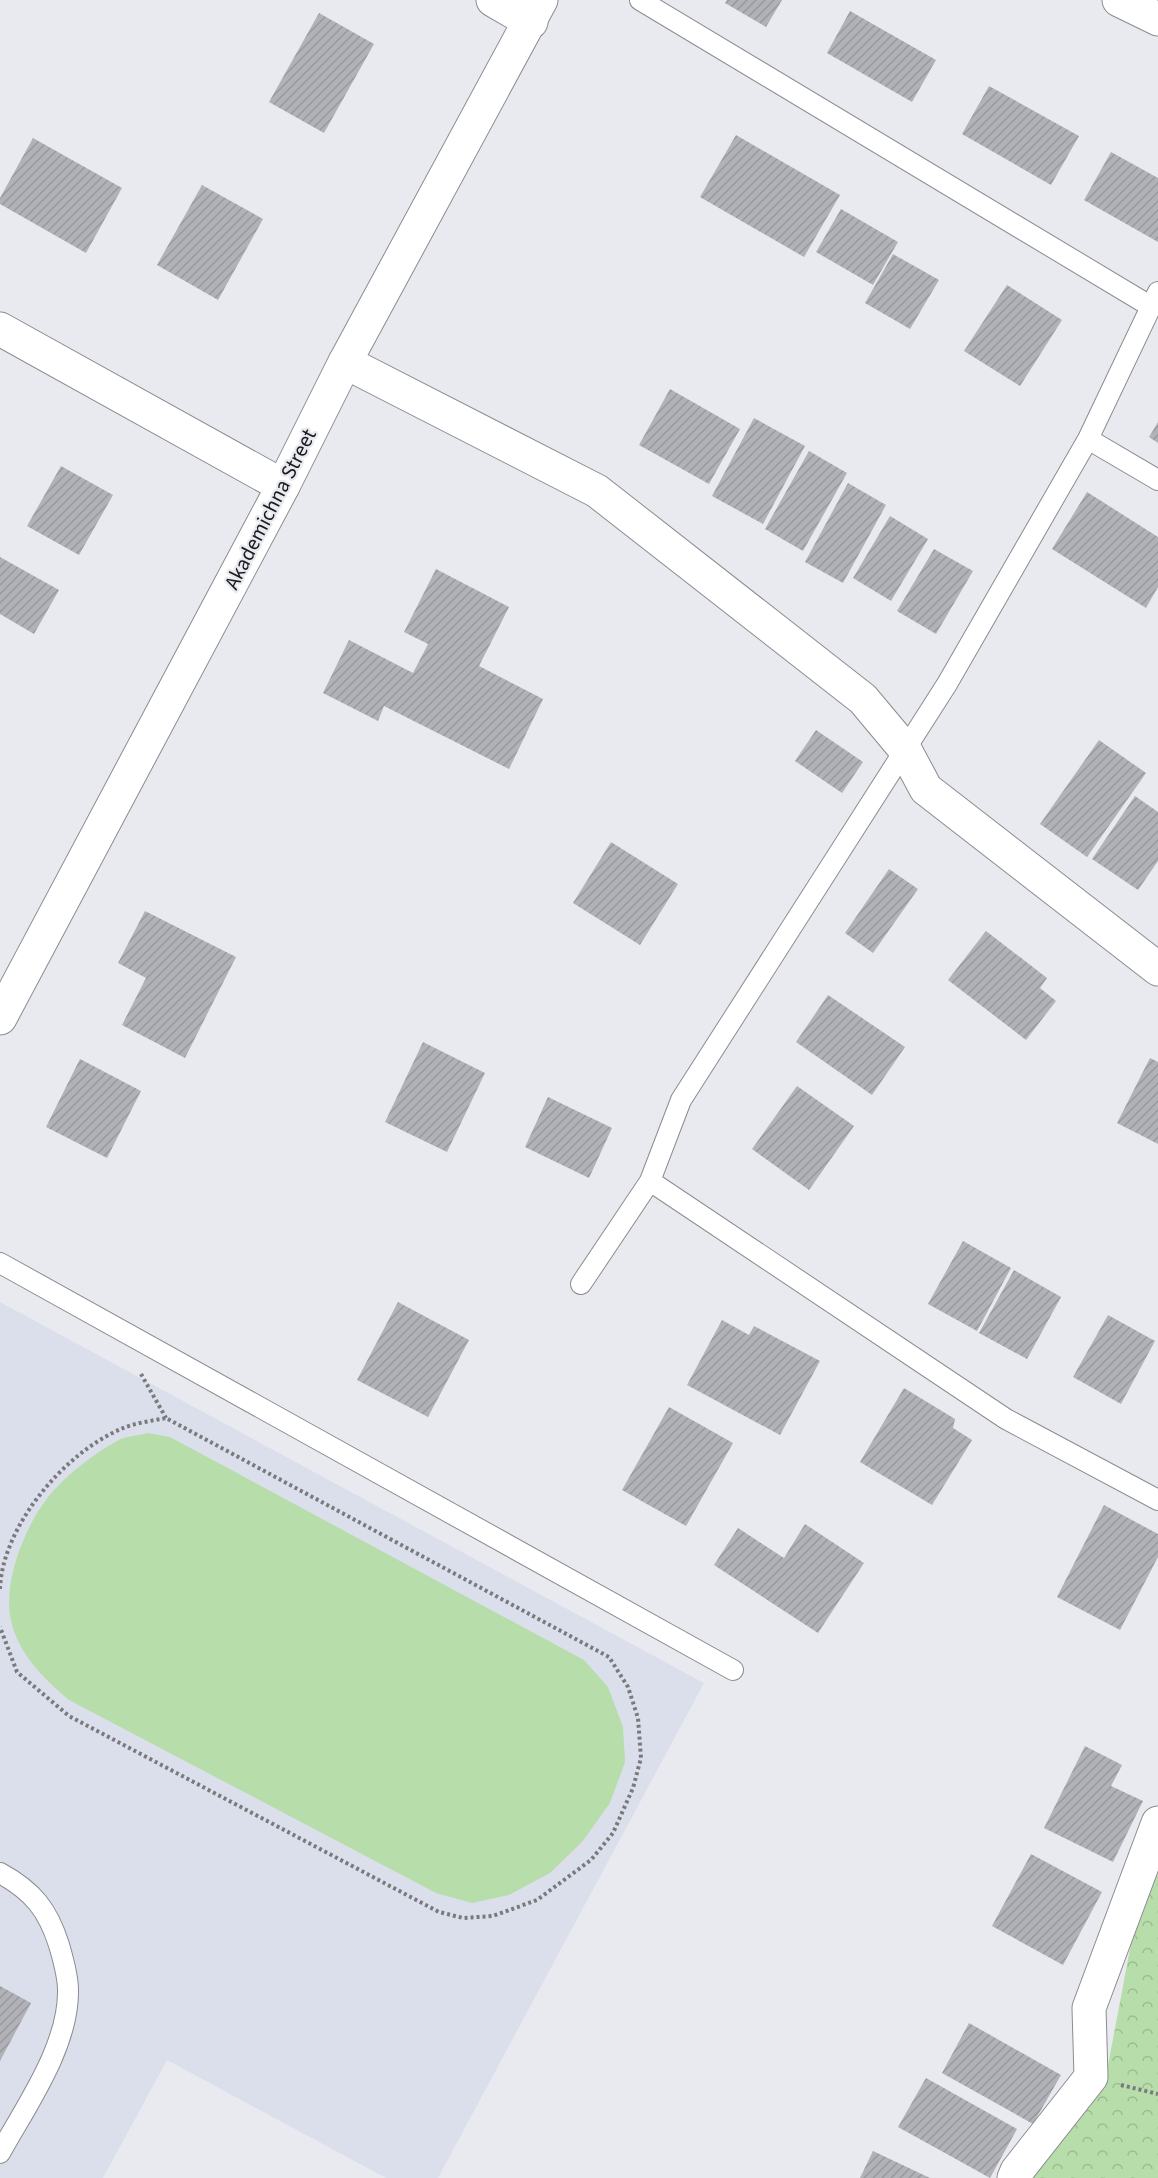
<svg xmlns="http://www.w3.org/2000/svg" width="1158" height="2178" viewBox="0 0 1158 2178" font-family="'Source Sans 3',sans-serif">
  <defs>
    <pattern id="forest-crowns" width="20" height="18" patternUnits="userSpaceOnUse" patternTransform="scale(1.5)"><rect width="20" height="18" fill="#b6ddaa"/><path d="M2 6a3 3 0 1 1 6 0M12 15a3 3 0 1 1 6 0" fill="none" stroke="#9cbd92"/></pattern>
    <pattern id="building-hatch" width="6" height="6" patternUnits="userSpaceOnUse" patternTransform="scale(1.5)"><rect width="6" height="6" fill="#b1b2b7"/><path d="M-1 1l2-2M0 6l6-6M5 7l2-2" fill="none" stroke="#98989d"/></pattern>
  </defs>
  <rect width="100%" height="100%" fill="#e9eaf0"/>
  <!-- built -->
  <path fill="#dbdfeb" d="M0 1302 704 1683 438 2178H386L167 2060 103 2178H0Z"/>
  <!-- forest -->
  <path fill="url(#forest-crowns)" d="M1158 1874V2178H1032L1106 2076 1140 1896Z"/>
  <!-- garden -->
  <path fill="#b6ddaa" d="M148 1433 170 1437 584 1660 608 1687 623 1727 625 1762 610 1803 582 1842 550 1873 509 1895 472 1903 436 1893 69 1700C42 1677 16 1652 10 1615 4 1576 28 1518 55 1489 72 1471 95 1453 117 1441 125 1436 138 1436 148 1433Z"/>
  <!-- building -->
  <path fill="url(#building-hatch)" d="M727 0H782L766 27 725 3Z
    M850 11 936 60 912 102 827 53Z
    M319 13 374 44 324 133 269 102Z
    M989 86 1079 136 1051 185 962 134Z
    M736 135 840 195 804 257 700 197Z
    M33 138 122 188 86 253 0 204V198Z
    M1111 152 1158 178V242L1084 200Z
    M202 185 263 219 218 300 157 265Z
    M841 209 898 242 873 285 816 252Z
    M893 254 939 280 910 329 865 303Z
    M1007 285 1062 320 1020 386 964 351Z
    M670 389 740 429 709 484 639 445Z
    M754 418 805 446 763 524 712 496Z
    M1158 422V443L1149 437Z
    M809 451 847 473 803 551 765 529Z
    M61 466 113 495 79 555 27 526Z
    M848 483 886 505 843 583 805 562Z
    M1087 492 1158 537V587L1146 608 1052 549Z
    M890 516 928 539 891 601 853 578Z
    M934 549 973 571 936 634 897 611Z
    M0 557 59 590 34 634 0 614Z
    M436 569 509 607 479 666 543 699 509 769 384 706 378 721 323 693 349 640 413 673 428 644 404 632Z
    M816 730 863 762 842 793 795 761Z
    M1099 740 1146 773 1087 857 1040 824Z
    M1135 796 1158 812V861L1138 890 1092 859Z
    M611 842 678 884 640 945 573 903Z
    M889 869 918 889 873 953 845 933Z
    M145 911 236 957 185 1058 122 1025 146 978 118 963Z
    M986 931 1047 978 1040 988 1056 1001 1026 1040 948 980Z
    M828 995 905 1047 872 1095 796 1042Z
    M423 1042 485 1073 447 1152 385 1122Z
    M1150 1058 1158 1062V1144L1117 1123Z
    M80 1059 141 1091 107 1158 46 1127Z
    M797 1086 854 1126 809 1190 752 1149Z
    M548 1097 612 1128 589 1178 525 1147Z
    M963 1241 1011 1268 977 1331 928 1304Z
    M1014 1270 1061 1297 1027 1359 979 1333Z
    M398 1302 469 1340 428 1417 357 1380Z
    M1108 1315 1155 1341 1121 1404 1073 1377Z
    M722 1320 749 1335 754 1326 820 1361 780 1435 687 1385Z
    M904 1388 955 1419 953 1428 972 1440 932 1505 860 1462Z
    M669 1407 733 1443 686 1526 622 1490Z
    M1104 1505 1158 1534V1557L1120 1630 1057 1597Z
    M805 1524 864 1563 818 1633 714 1565 738 1528 784 1558Z
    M1085 1746 1122 1765 1111 1786 1143 1801 1113 1862 1044 1828Z
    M1031 1854 1102 1892 1063 1965 992 1926Z
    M0 1986 31 2003 0 2061Z
    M969 2023 1061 2075 1033 2124 942 2073Z
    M926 2078 1017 2129 990 2178 898 2127Z
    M873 2151 930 2178H860Z"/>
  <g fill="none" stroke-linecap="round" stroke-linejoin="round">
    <defs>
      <path id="lane" d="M640 0 1150 306
        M1088 439 1158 480
        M650 1181 1006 1419 1158 1500
        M0 1263 733 1670
        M581 1284 650 1181 681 1100 947 684 1088 439 1158 292
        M0 1873C33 1891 48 1910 59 1945 63 1959 68 1975 68 1990 69 2046 26 2106 0 2153"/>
      <path id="street" d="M493 0 531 22
        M1119 0 1158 19
        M0 329 283 486
        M345 362 597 491 863 699 904 748 926 789 1158 969
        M1014 2178 1017 2171 1091 2077 1089 2008 1158 1823"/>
      <path id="secondary" d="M0 1018 283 486 345 362 541 0"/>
    </defs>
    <!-- lane casing -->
    <use href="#lane" stroke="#8a8c90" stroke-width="22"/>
    <!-- street casing -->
    <use href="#street" stroke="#8a8c90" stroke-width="35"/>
    <!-- secondary casing -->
    <use href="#secondary" stroke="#8a8c90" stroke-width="35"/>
    <!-- path -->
    <path stroke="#797a7d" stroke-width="4" stroke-dasharray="3 3" stroke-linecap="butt" d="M141 1374 166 1418
      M0 1589C2 1527 64 1453 121 1429 134 1423 151 1421 166 1418L609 1657 628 1687 638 1718 641 1758 633 1788 613 1833 591 1860 537 1900 493 1916 463 1918 439 1912 69 1716 17 1672 0 1627
      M1121 2085 1158 2094"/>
    <!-- lane -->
    <use href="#lane" stroke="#fff" stroke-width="20"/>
    <!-- street -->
    <use href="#street" stroke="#fff" stroke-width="33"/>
    <!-- secondary -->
    <use href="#secondary" stroke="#fff" stroke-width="33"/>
  </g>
  <g text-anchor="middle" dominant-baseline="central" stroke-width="4.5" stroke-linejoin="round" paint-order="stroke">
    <!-- street labels -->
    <g font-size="21" fill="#191a1b" stroke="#e9eaf0">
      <text transform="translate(270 509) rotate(-63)">Akademichna Street</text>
    </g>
  </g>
</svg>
